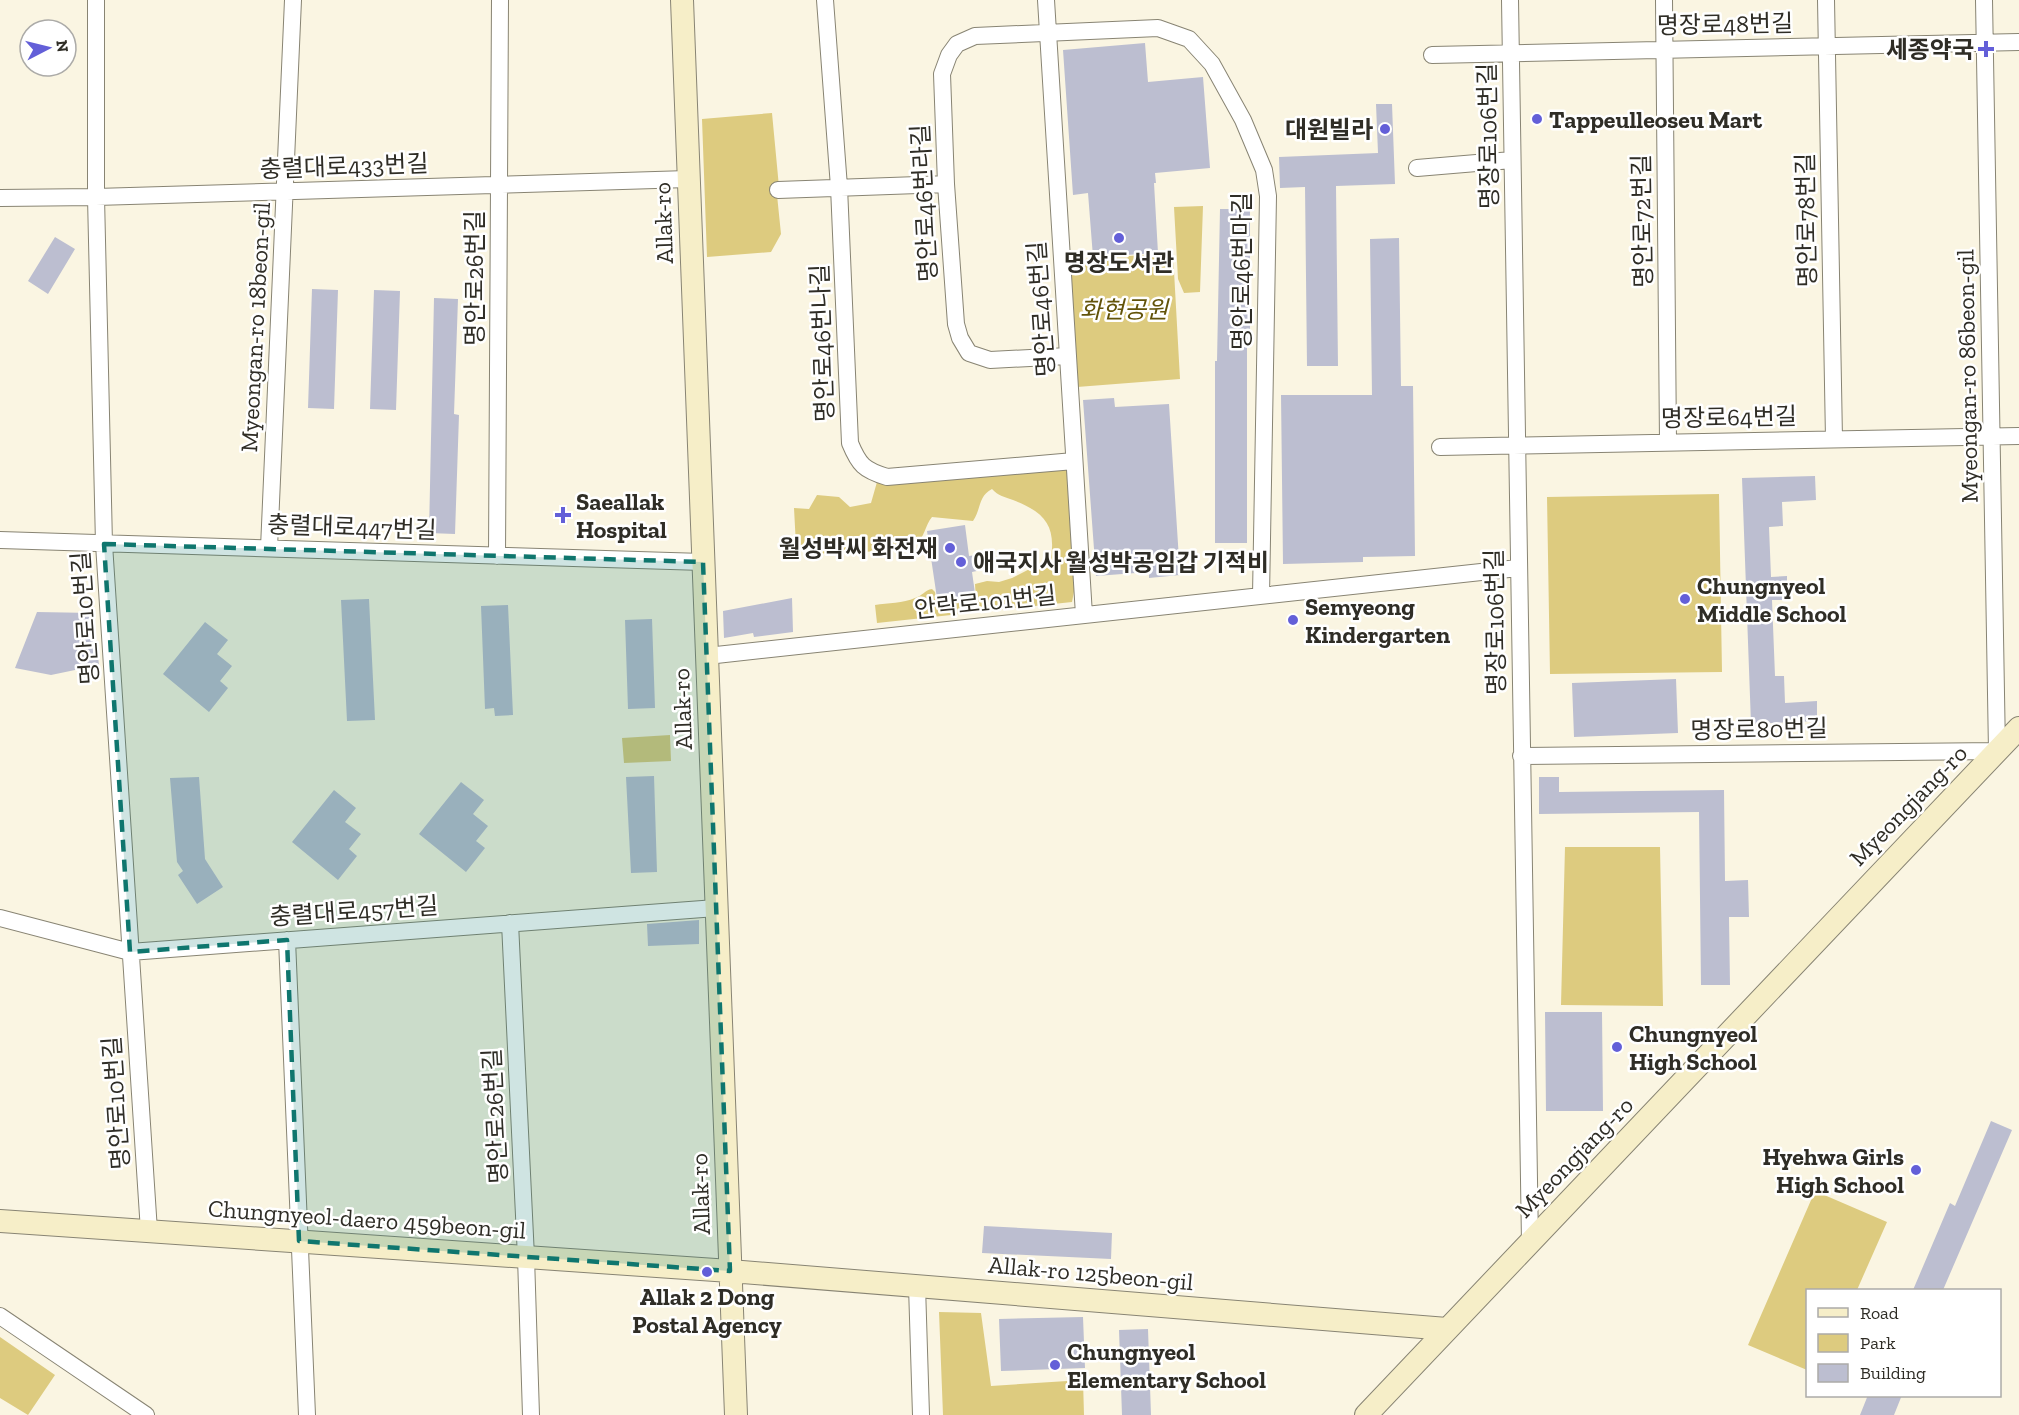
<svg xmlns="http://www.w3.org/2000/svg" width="2019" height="1415" viewBox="0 0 2019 1415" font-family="'Zilla Slab','Noto Sans KR',serif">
  <rect width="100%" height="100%" fill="#faf5e2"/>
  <!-- green -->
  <path fill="#ddcb7f" d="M772 113 779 187 777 195 781 234 771 252 707 257 702 119Z
    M1203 206 1200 292 1184 293 1178 279 1174 207Z
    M1173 253 1180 379 1077 387 1070 260Z
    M1071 463 1076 581 1072 602 877 623 875 605C888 603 903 603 915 598 922 596 925 590 932 589L935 592 937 605 976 601 975 584 987 581 999 582 1012 578 1051 558C1056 525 1044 512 1013 500 1005 497 998 496 992 489 978 496 981 510 973 521L932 517C925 525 925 538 915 544 904 551 828 555 813 553 807 553 802 550 796 546L794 508 809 509 817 495 839 497 850 507 871 503 877 482Z
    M1719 494 1722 672 1550 674 1547 497Z
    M670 735 671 761 624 763 622 738Z
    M1565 847H1660L1663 1006 1561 1005Z
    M1815 1191 1887 1222 1857 1290H1808L1807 1370 1748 1345Z
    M939 1312 981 1313 991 1386 1083 1380 1084 1415H943Z
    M0 1337 55 1375 28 1415 0 1398Z"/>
  <!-- building -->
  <path fill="#bcbed0" d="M1145 43 1148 82 1203 77 1210 168 1155 173 1156 183H1154L1158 253 1093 257 1088 193 1073 195 1063 50Z
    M1376 104H1392L1395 184 1336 186 1338 366H1307L1305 187 1280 188 1279 157 1378 153Z
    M1220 209H1250V340H1247V543H1215V361H1217Z
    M55 237 75 249 48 294 28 281Z
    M1399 238 1401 386H1413L1415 556 1363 557V562L1283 564 1281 395H1372L1370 239Z
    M312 289 338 290 334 409 308 408Z
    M374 290 400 291 396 410 370 409Z
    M434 298 458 299 454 414 459 415 455 534 429 533Z
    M1114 398 1115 407 1169 404 1180 575 1149 578V572L1096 576 1083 400Z
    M1815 476 1816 500 1782 502 1783 526 1769 527 1771 577 1787 576V600H1772L1775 676H1784L1785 703 1817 701V721L1751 724 1742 478Z
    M965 525 969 556 989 553 991 568 972 572 976 600 938 605 927 531Z
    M792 598 793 632 754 637 753 633 724 638 723 611Z
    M369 599 375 720 347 721 341 600Z
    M508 605 513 715 495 716 494 708 485 709 481 606Z
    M37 612 93 613 99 665 51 675 15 668Z
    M652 619 655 708 628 709 625 620Z
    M205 622 228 640 217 654 232 666 220 681 228 688 209 712 163 674Z
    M1676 679 1678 733 1574 737 1572 683Z
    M654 776 657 872 631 873 626 777Z
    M199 777 205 859 223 887 197 904 178 875 183 871 177 862 170 778Z
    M1539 777H1559V792L1724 790 1725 881 1748 880 1749 917H1729L1730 985H1701L1699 812 1539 814Z
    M461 782 484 800 473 814 488 826 476 841 485 848 466 872 419 834Z
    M334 790 356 808 345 822 361 834 349 849 357 856 338 880 292 842Z
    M699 920V944L648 946 647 924Z
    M1545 1012H1602L1603 1111H1546Z
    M1991 1121 2012 1130 1943 1290H1913L1950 1203 1955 1206Z
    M984 1226 1112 1233 1111 1259 982 1253Z
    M1083 1317 1085 1368 1001 1371 999 1319Z
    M1148 1329 1151 1415H1122L1119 1330Z
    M1868 1395H1902L1894 1415H1860Z"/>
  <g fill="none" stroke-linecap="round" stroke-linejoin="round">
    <defs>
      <path id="minor" d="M96 0V197L104 544 149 1231
        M825 0 839 187 850 443C859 465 864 470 887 477L1074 461
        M1046 0 1084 615
        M1510 0 1530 1242
        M1664 0 1668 442
        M1826 0 1834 439
        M1432 55 2019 42
        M1417 168 1512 160
        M778 190 946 184
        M0 198 96 197 688 179
        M1068 356 990 360 969 353 960 338 956 324 946 184 942 74 949 55 957 44 975 36 1158 28 1189 39 1212 64 1243 120 1264 170 1268 196 1261 596
        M1440 447 2019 436
        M0 540 703 562
        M269 548 293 0
        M497 556 500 0
        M707 656 1518 568
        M1521 756 1997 751 1984 0
        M0 918 130 952 716 908
        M510 923 526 1257 531 1415
        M287 940 307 1415
        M917 1286 921 1415
        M0 1316 146 1415"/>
      <path id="secondary" d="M682 0 736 1415
        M0 1221 730 1271 1447 1329
        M1366 1415 2019 728"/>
    </defs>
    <!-- minor casing -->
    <use href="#minor" stroke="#888473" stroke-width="18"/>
    <!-- secondary casing -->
    <use href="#secondary" stroke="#888473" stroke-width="24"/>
    <!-- minor -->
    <use href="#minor" stroke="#fff" stroke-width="16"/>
    <!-- secondary -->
    <use href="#secondary" stroke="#f6eec8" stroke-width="22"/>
  </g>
  <!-- marked area -->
  <path fill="#0f766e" fill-opacity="0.2" stroke="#0f766e" stroke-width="4.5" stroke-dasharray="12 8" stroke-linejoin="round" d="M104 544 703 562 730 1271 299 1241 287 940 130 952Z"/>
  <!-- markers -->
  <g fill="#635fd8" stroke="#fff" stroke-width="2">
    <path d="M1983 40h6v6h6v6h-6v6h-6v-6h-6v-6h6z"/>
    <circle cx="1537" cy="119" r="6"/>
    <circle cx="1385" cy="129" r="6"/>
    <circle cx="1119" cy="238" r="6"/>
    <path d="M560 506h6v6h6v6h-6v6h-6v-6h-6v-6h6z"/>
    <circle cx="950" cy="548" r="6"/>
    <circle cx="961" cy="562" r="6"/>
    <circle cx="1685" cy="599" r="6"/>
    <circle cx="1293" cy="620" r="6"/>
    <circle cx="1617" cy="1047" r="6"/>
    <circle cx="1916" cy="1170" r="6"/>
    <circle cx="707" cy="1272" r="6"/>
    <circle cx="1055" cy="1365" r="6"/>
  </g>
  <g text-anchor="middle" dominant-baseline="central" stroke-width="5" stroke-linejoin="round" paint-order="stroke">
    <!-- street labels -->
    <g font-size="24" fill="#2f2d26" stroke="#fff">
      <text transform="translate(1725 24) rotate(-1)">명장로48번길</text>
      <text transform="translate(1488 136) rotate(-91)">명장로106번길</text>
      <text transform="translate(344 166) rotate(-2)">충렬대로433번길</text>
      <text transform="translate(924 203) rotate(-93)">명안로46번라길</text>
      <text transform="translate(1806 220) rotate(-91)">명안로78번길</text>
      <text transform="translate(1642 221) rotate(-91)">명안로72번길</text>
      <text transform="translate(663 223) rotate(-92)">Allak-ro</text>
      <text transform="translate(1241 271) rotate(-90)">명안로46번마길</text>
      <text transform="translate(474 278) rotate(-90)">명안로26번길</text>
      <text transform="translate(1041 309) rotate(-94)">명안로46번길</text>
      <text transform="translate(255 327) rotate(-87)">Myeongan-ro 18beon-gil</text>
      <text transform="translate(822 343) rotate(-92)">명안로46번나길</text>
      <text transform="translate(1967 376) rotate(-91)">Myeongan-ro 86beon-gil</text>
      <text transform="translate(1729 417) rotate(-1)">명장로64번길</text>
      <text transform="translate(352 527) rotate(2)">충렬대로447번길</text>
      <text transform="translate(985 602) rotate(-6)">안락로101번길</text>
      <text transform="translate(85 618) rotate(-94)">명안로10번길</text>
      <text transform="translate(1495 622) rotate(-91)">명장로106번길</text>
      <text transform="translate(682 709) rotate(-92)">Allak-ro</text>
      <text transform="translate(1759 729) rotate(-1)">명장로80번길</text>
      <text transform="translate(1908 805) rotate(-46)">Myeongjang-ro</text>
      <text transform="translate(354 911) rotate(-4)">충렬대로457번길</text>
      <text transform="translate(116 1103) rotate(-94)">명안로10번길</text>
      <text transform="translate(495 1116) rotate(-93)">명안로26번길</text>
      <text transform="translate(1574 1157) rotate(-46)">Myeongjang-ro</text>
      <text transform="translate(700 1194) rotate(-92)">Allak-ro</text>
      <text transform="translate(367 1219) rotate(4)">Chungnyeol-daero 459beon-gil</text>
      <text transform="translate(1091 1273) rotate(5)">Allak-ro 125beon-gil</text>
    </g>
    <!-- poi labels -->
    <g font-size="24" font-weight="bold" fill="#2f2d26" stroke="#fff" text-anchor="start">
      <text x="1974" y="49" text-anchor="end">세종약국</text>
      <text x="1549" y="119">Tappeulleoseu Mart</text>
      <text x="1373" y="129" text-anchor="end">대원빌라</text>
      <text x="1119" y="262" text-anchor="middle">명장도서관</text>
      <text x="576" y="501">Saeallak<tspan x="576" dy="28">Hospital</tspan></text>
      <text x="938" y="548" text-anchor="end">월성박씨 화전재</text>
      <text x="973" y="562">애국지사 월성박공임갑 기적비</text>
      <text x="1697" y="585">Chungnyeol<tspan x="1697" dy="28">Middle School</tspan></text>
      <text x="1305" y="606">Semyeong<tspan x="1305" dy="28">Kindergarten</tspan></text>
      <text x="1629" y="1033">Chungnyeol<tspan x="1629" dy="28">High School</tspan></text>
      <text x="1904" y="1156" text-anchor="end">Hyehwa Girls<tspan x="1904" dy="28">High School</tspan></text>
      <text x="707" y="1296" text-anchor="middle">Allak 2 Dong<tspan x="707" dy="28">Postal Agency</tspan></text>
      <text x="1067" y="1351">Chungnyeol<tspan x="1067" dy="28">Elementary School</tspan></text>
    </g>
    <!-- park labels -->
    <g font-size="24" font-style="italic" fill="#625309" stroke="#fff">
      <text x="1124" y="309">화현공원</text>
    </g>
  </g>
  <!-- legend -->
  <rect x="1806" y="1289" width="195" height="108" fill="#ffffff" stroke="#acaba8" stroke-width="1.5"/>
  <rect x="1818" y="1308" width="30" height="9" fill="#f6eec8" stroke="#acaba8" stroke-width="1.5"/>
  <text x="1860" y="1319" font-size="18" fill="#2f2d26">Road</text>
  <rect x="1818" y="1334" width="30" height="18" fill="#ddcb7f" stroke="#acaba8" stroke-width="1.5"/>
  <text x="1860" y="1349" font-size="18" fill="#2f2d26">Park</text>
  <rect x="1818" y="1364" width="30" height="18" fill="#bcbed0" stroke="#acaba8" stroke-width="1.5"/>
  <text x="1860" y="1379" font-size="18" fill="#2f2d26">Building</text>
  <!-- north arrow -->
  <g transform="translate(48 48) rotate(83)"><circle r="28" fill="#ffffff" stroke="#acaba8" stroke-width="1.5"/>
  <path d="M0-4.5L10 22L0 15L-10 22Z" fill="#635fd8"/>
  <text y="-9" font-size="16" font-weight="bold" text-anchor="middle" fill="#2f2d26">N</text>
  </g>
</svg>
